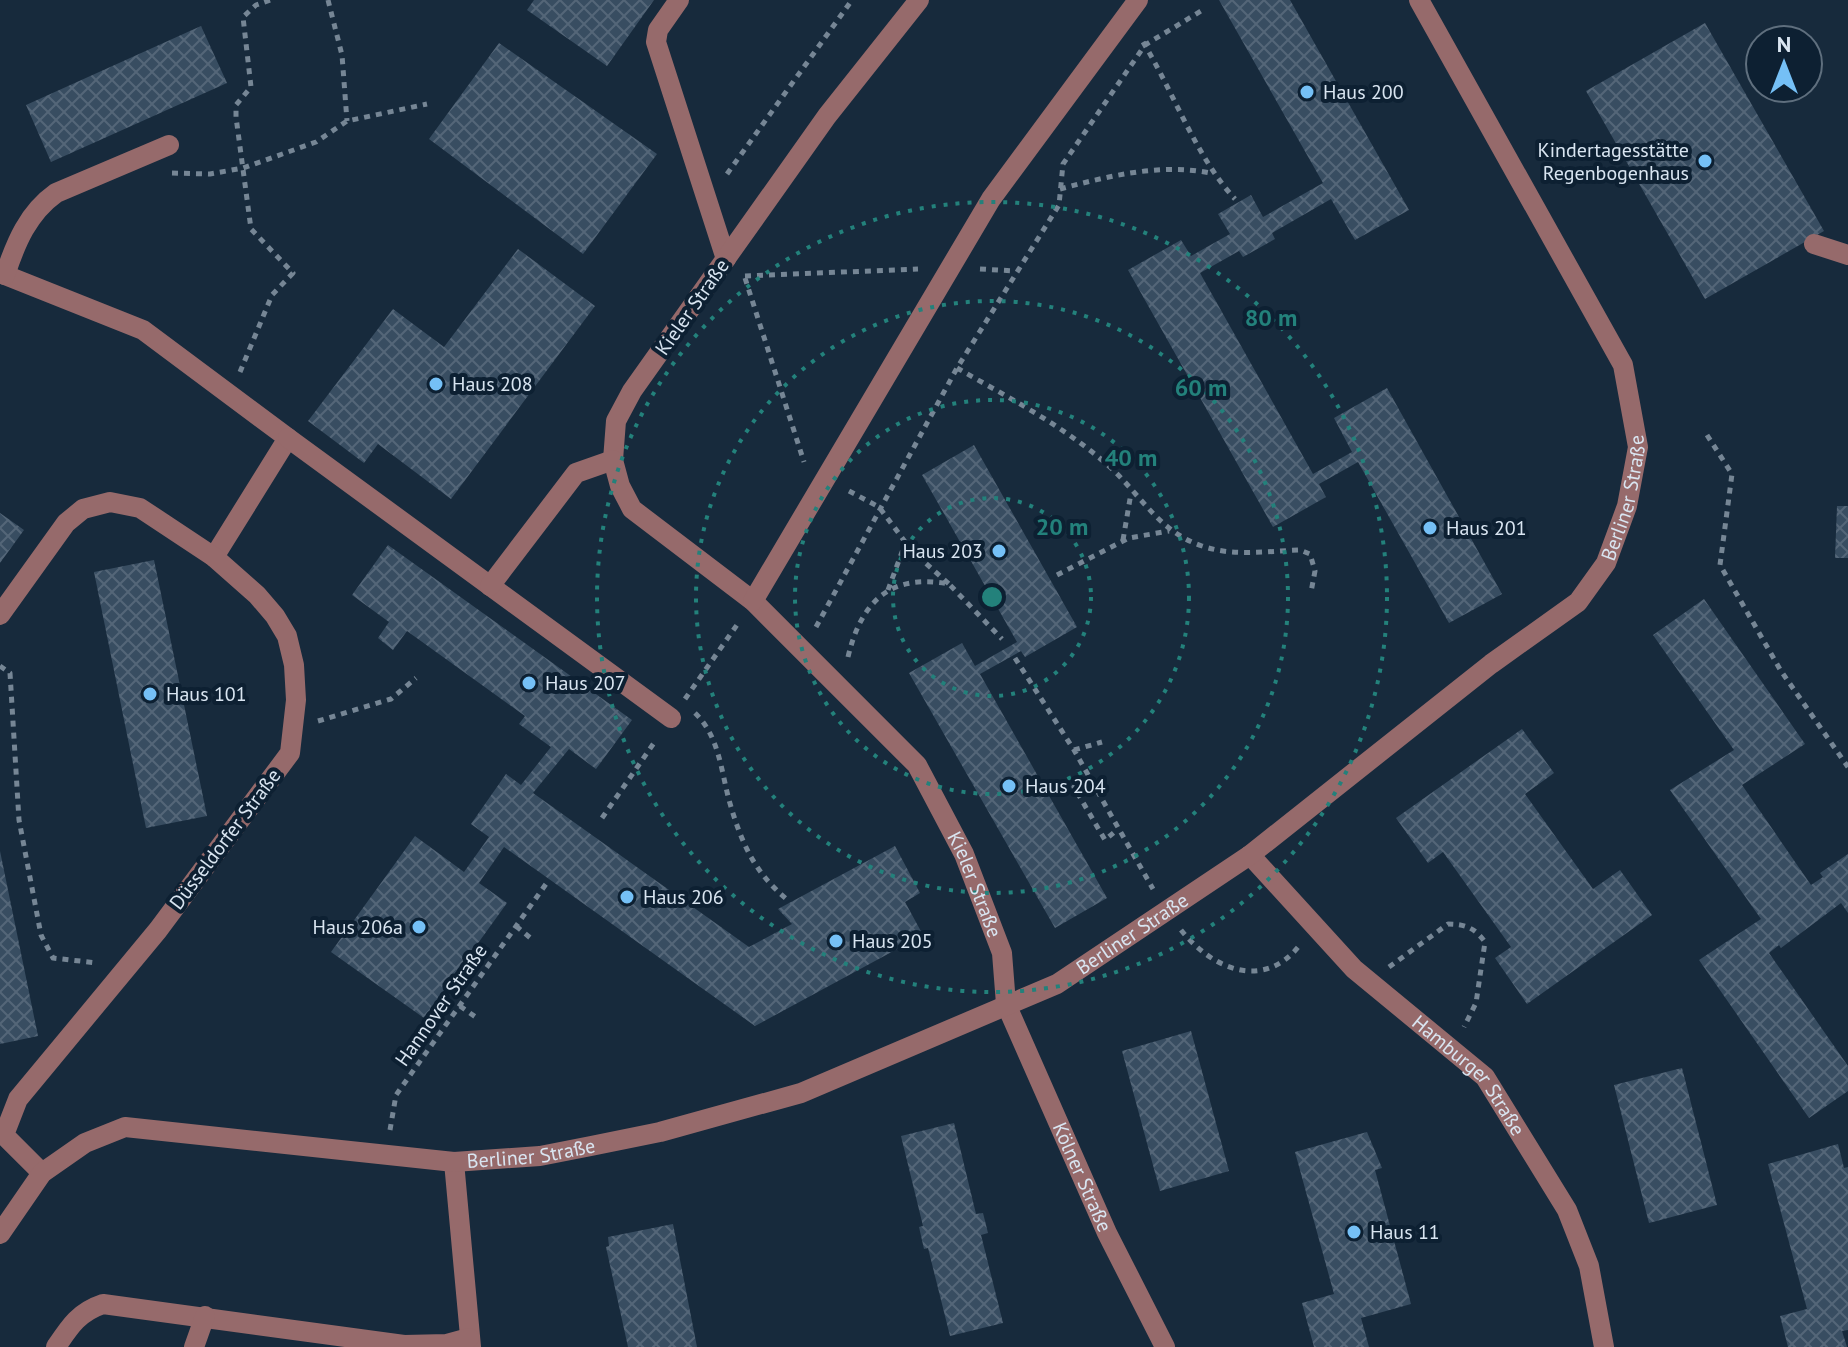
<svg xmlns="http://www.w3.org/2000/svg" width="1848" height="1347" viewBox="0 0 1848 1347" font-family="'PT Sans',sans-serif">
  <defs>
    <pattern id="building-cross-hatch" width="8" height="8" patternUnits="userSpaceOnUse" patternTransform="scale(2)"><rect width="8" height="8" fill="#384d61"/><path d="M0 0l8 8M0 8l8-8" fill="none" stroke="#546678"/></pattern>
  </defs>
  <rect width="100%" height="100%" fill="#172a3c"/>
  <!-- building -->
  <path fill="url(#building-cross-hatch)" d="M534 0H654L607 66 527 10Z
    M1219 0H1290L1409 210 1355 240 1331 199 1272 233 1275 239 1243 257 1239 251 1200 273 1313 474 1352 452 1334 418 1387 388 1502 594 1449 623 1358 462 1319 484 1326 497 1273 527 1128 270 1181 240 1191 256 1230 234 1218 214 1251 195 1263 217 1323 183Z
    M1705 23 1824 231 1705 299 1586 91Z
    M201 26 227 83 51 162 26 105Z
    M499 43 657 154 583 254 429 139Z
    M518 249 595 306 451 499 378 444 364 463 308 421 393 309 444 347Z
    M974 445 1077 627 1025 657 1021 651 980 674 1107 898 1055 928 909 673 962 643 975 666 1017 642 922 475Z
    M1837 506H1848V558H1835Z
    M0 513 24 530 0 563Z
    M388 545 632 720 596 769 569 749 533 793 749 947 792 924 778 909 895 846 920 893 905 902 923 935 755 1026 504 847 479 883 507 903 424 1018 331 952 415 836 464 872 489 837 471 824 506 774 521 785 551 747 519 724 525 716 407 631 393 650 378 638 389 622 352 595Z
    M154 560 207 816 146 828 94 572Z
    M1704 599 1805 744 1742 785 1811 885 1823 877 1820 873 1848 854V913L1841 903 1781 948 1779 945 1769 953 1848 1066V1091L1809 1118 1699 960 1761 919 1670 790 1734 750 1653 635Z
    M1522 729 1554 773 1525 794 1593 889 1620 870 1652 915 1527 1004 1495 958 1511 947 1443 852 1428 863 1396 818Z
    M0 851 38 1036 0 1044Z
    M1191 1031 1229 1171 1160 1191 1122 1051Z
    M1682 1068 1717 1205 1649 1223 1614 1085Z
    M954 1123 976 1214 983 1213 988 1233 981 1235 1003 1323 950 1336 928 1248 924 1249 919 1227 923 1226 901 1136Z
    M1367 1132 1382 1168 1375 1170 1411 1304 1361 1318 1369 1347H1314L1302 1303 1334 1294 1295 1152Z
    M1838 1144 1844 1168 1848 1167V1330L1842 1331 1847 1347H1788L1780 1316 1807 1309 1768 1164Z
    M673 1224 697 1347H628L606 1247 609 1246 608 1237Z"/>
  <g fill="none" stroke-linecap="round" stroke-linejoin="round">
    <!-- path -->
    <path stroke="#768695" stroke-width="5" stroke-dasharray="6 6" stroke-linecap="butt" d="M328 0 342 55 347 121
      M1143 42C1174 93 1196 157 1235 199
      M172 173 210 174 243 168 316 142 347 121 427 104
      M727 174 852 0
      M1060 189C1109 176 1160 163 1210 173
      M980 269 1015 271
      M745 276 918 269
      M745 278 804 462
      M957 368C1009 398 1066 427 1111 468 1142 497 1160 532 1202 546 1234 557 1267 551 1300 550L1310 554 1315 571 1311 592
      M240 372 272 295 293 273 251 229 236 117V105L251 87 243 17 256 5 270 0
      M1707 435 1732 474 1720 565 1781 671 1848 767
      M849 491 879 507 912 551 949 584
      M1123 540 1131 493
      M1057 575 1129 538 1169 531
      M888 590 905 544
      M816 627 957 368 1059 205 1063 164 1145 45 1201 11
      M848 657C861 602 890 573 949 584L1002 639
      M1015 658 1074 750 1153 889
      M0 666 10 673 19 820 41 935 53 958 97 963
      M685 699 739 622
      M695 713C719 736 721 770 729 800 741 842 754 873 789 901
      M318 721 391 699 416 678
      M1074 750 1102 742
      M1090 780 1074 787 1105 840 1118 829
      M602 818 656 740
      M516 926 534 941
      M1181 930C1212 969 1263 991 1299 946
      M1389 967 1448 924C1465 924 1475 928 1485 942L1476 1003 1464 1027
      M460 1006 477 1018
      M390 1130 396 1095 546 884"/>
    <!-- minor -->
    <g stroke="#966a6b" stroke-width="20">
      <path d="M679 0 658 30 656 42 726 259"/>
      <path id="s1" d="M919 0 827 116 632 391 616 421 613 460 620 486 632 509 753 601 917 765 964 854 1002 953 1006 1004 1107 1233 1165 1347"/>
      <path d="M1814 244 1848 255"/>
      <path d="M0 273 143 330 288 438 214 557"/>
      <path d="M5 275C16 242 28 213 56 193L169 145"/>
      <path d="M288 438 671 718"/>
      <path d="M490 586 576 473 613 460"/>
      <path d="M753 601 991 199 1138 0"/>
      <path d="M0 615 66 523 83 509 110 502 140 508 214 557 257 595 275 616 287 636 294 665 296 700 290 753 158 930 18 1099 4 1135 42 1173"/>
      <path id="s2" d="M1250 855 1354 969 1485 1077 1567 1210 1589 1266 1604 1347"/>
      <path d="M454 1162 471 1347"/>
      <path id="s3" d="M0 1234 42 1173 85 1143 125 1127 454 1162 540 1156 591 1146 660 1132 801 1093 1057 984 1250 855 1491 664 1578 602 1606 563 1627 506 1638 447 1623 365 1419 0"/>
      <path d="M56 1347C70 1326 79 1312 103 1304L404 1345 447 1344 469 1338"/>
      <path d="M194 1347 205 1316"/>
    </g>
  </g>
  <!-- distance rings -->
  <g fill="none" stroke="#23817b" stroke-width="4" stroke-dasharray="4 8">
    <circle cx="992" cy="597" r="99"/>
    <circle cx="992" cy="597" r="197"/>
    <circle cx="992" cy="597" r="296"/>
    <circle cx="992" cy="597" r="395"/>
  </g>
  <!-- markers -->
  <g fill="#75c0f6" stroke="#0d2032" stroke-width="3">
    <circle cx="1307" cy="92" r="8"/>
    <circle cx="1705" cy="161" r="8"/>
    <circle cx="436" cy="384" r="8"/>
    <circle cx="1430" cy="528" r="8"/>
    <circle cx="999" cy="551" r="8"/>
    <circle cx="529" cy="683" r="8"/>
    <circle cx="150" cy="694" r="8"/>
    <circle cx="1009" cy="786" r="8"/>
    <circle cx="627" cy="897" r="8"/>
    <circle cx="419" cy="927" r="8"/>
    <circle cx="836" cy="941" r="8"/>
    <circle cx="1354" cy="1232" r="8"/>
  </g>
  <g text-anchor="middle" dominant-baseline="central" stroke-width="8" stroke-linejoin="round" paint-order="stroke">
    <!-- poi labels -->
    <g font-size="20" fill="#d9e5f1" stroke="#0d2032" text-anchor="start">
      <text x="1323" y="92">Haus 200</text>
      <text x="1689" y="150" text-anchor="end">Kindertagesstätte<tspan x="1689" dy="23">Regenbogenhaus</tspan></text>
      <text x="452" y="384">Haus 208</text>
      <text x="1446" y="528">Haus 201</text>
      <text x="983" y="551" text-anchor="end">Haus 203</text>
      <text x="545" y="683">Haus 207</text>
      <text x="166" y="694">Haus 101</text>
      <text x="1025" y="786">Haus 204</text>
      <text x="643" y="897">Haus 206</text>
      <text x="403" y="927" text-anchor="end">Haus 206a</text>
      <text x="852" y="941">Haus 205</text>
      <text x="1370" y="1232">Haus 11</text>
    </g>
    <!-- street labels -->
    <g font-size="20" fill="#d9e5f1" stroke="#0d2032">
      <text transform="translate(692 307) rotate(-55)">Kieler Straße</text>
      <text stroke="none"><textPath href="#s3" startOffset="1896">Berliner Straße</textPath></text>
      <text transform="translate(225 839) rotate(-53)">Düsseldorfer Straße</text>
      <text stroke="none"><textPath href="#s1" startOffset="1128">Kieler Straße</textPath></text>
      <text stroke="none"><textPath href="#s3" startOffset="1224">Berliner Straße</textPath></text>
      <text transform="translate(441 1005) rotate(-55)">Hannover Straße</text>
      <text stroke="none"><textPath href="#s2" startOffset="312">Hamburger Straße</textPath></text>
      <text stroke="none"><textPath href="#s3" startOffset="578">Berliner Straße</textPath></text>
      <text stroke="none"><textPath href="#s1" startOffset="1442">Kölner Straße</textPath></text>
    </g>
  </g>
  <circle cx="992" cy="597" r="12" fill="#23817b" stroke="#0d2032" stroke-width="4"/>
  <g font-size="24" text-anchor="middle" font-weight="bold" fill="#23817b" stroke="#0d2032" stroke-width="8" stroke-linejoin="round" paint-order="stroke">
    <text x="1271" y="326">80 m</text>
    <text x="1201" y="396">60 m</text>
    <text x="1131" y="466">40 m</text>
    <text x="1062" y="535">20 m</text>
  </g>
  <!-- north arrow -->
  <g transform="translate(1784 64)"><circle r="38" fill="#0d2032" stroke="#5f6f7e" stroke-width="2"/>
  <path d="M0-6L14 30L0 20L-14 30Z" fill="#75c0f6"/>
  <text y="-12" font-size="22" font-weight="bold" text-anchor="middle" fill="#d9e5f1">N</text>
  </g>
</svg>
